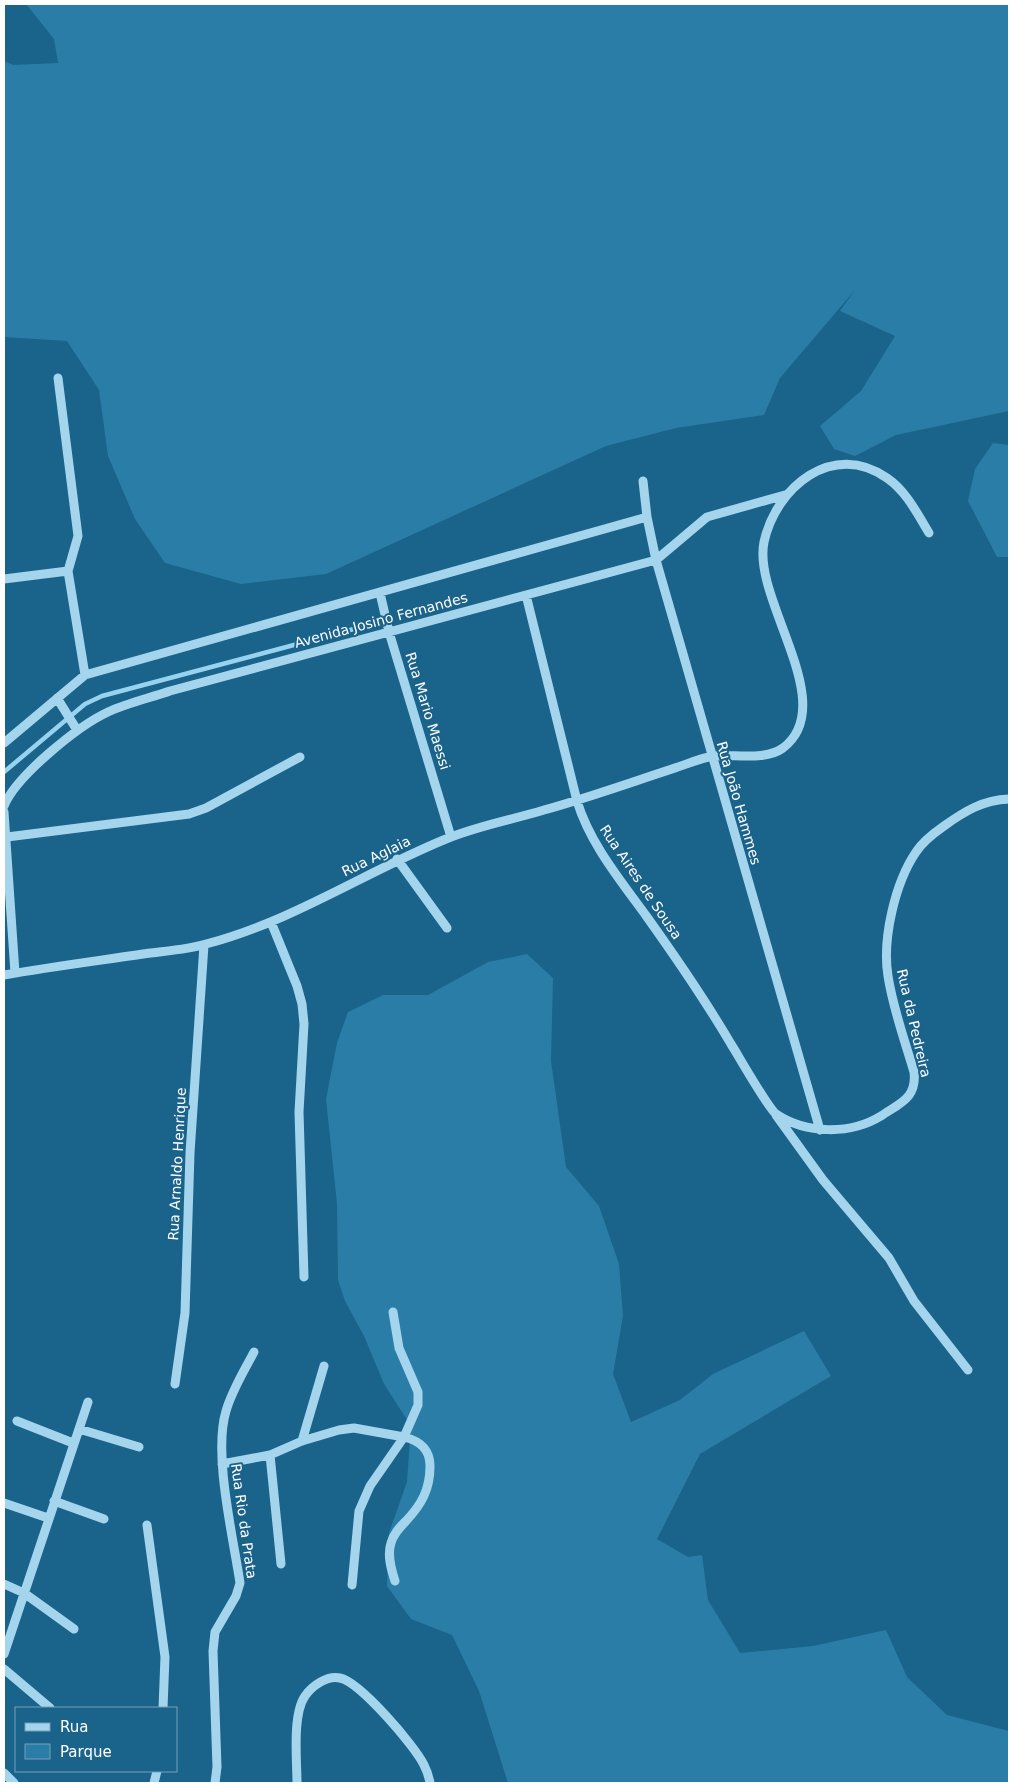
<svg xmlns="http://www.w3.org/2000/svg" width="1013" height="1787" viewBox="0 0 1013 1787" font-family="'DejaVu Sans',sans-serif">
  <rect width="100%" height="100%" fill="#1a638b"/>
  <!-- green -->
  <path fill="#2a7da7" d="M26 4H1009V411L896 435 855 456 834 449 820 426 861 391 895 336 840 311 855 290 780 378 764 415 676 428 606 446 326 574 241 584 165 563 135 519 108 456 99 390 67 341 4 337V61L13 65 58 63 54 39Z
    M993 443 1009 445V557H997L968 501 975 469Z
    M527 954 553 978 551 1061 566 1167 599 1206 619 1264 623 1316 613 1374 631 1422 680 1400 713 1374 804 1331 831 1376 700 1454 657 1539 688 1557 702 1555 708 1600 740 1653 813 1646 886 1630 907 1677 947 1715 1009 1731V1783H508L479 1691 452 1635 411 1619 387 1586 389 1533 407 1482 411 1426 384 1384 364 1336 345 1301 338 1280 337 1204 326 1099 337 1043 348 1012 383 995H428L488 962Z"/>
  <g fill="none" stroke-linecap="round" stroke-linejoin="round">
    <!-- stream -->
    <path stroke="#97d3ef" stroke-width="4.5" d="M4 772 85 704 102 696 369 625"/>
    <!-- minor -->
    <path stroke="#a4d5ed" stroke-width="9" d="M58 378 78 536 68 571 85 675
      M643 481 647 517 656 560 820 1130
      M4 579 68 571
      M380 593 389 632 451 837
      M526 595 577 801C590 844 621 881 647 917 677 959 705 1000 731 1044 738 1055 768 1108 776 1114 806 1134 850 1135 881 1116 900 1103 917 1098 914 1072 905 1041 893 1009 888 976 882 939 895 883 916 852 923 841 934 833 944 826 965 811 983 800 1009 799
      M57 698 77 730
      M4 743 85 675 647 517
      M4 806C16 776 78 726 108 712 127 703 150 698 170 691L656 560 707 517 785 495
      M4 812 15 973
      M7 837 189 814 206 808 300 757
      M397 859 447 928
      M271 922 297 986 302 1004 304 1024 299 1112 304 1277
      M4 975C50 967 96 961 143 954 164 951 186 950 206 944 291 922 365 872 446 839 477 826 511 820 544 810 587 798 629 783 672 769 685 765 700 758 714 756 735 754 765 761 783 748 841 704 752 600 764 542 776 487 833 440 887 478 906 491 917 513 929 533
      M776 1115 823 1180 889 1258 914 1301 968 1370
      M393 1312 399 1348 418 1392V1405L404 1437C420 1441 430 1449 430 1466 430 1489 422 1504 406 1521 400 1527 393 1534 391 1543 387 1555 391 1569 395 1581
      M175 1384 185 1313 190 1153 204 945
      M17 1421 73 1443
      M79 1429 139 1447
      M302 1441 324 1366
      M270 1455 281 1564
      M222 1464 270 1455 302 1441 339 1430 354 1428 404 1437 370 1486 359 1511 352 1585
      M54 1501 104 1519
      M4 1503 48 1518
      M147 1525 165 1657 163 1708
      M4 1584 24 1593 74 1629
      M4 1654 88 1402
      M4 1669 50 1708
      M4 1773 14 1783
      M154 1783 157 1771
      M215 1783 217 1767 213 1651 215 1632 236 1596 240 1583C233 1536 213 1454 226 1411 232 1390 244 1371 254 1352
      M297 1783C297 1761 292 1715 305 1696 312 1686 327 1675 340 1678 360 1682 415 1746 424 1765 427 1771 429 1777 430 1783"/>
  </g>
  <g text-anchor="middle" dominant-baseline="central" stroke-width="4" stroke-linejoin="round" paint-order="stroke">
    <!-- street labels -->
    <g font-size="14" fill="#fff" stroke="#1a638b">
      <text transform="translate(381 620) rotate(-15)">Avenida Josino Fernandes</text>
      <text transform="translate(428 711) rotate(73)">Rua Mario Maessi</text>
      <text transform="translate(739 803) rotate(74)">Rua João Hammes</text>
      <text transform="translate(376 856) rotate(-26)">Rua Aglaia</text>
      <text transform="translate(641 882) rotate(56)">Rua Aires de Sousa</text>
      <text transform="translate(914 1023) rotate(77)">Rua da Pedreira</text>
      <text transform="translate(177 1164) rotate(-87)">Rua Arnaldo Henrique</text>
      <text transform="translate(244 1521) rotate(82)">Rua Rio da Prata</text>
    </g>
  </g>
  <!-- border -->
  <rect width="1013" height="1787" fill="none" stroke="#ffffff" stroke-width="10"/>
  <!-- legend -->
  <rect x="15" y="1707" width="162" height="65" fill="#1a638b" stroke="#76a1b9"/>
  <rect x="25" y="1723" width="25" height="8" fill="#a4d5ed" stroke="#76a1b9"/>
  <text x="60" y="1732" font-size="15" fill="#ffffff">Rua</text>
  <rect x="25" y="1744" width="25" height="15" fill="#2a7da7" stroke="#76a1b9"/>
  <text x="60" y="1757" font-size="15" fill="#ffffff">Parque</text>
</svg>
